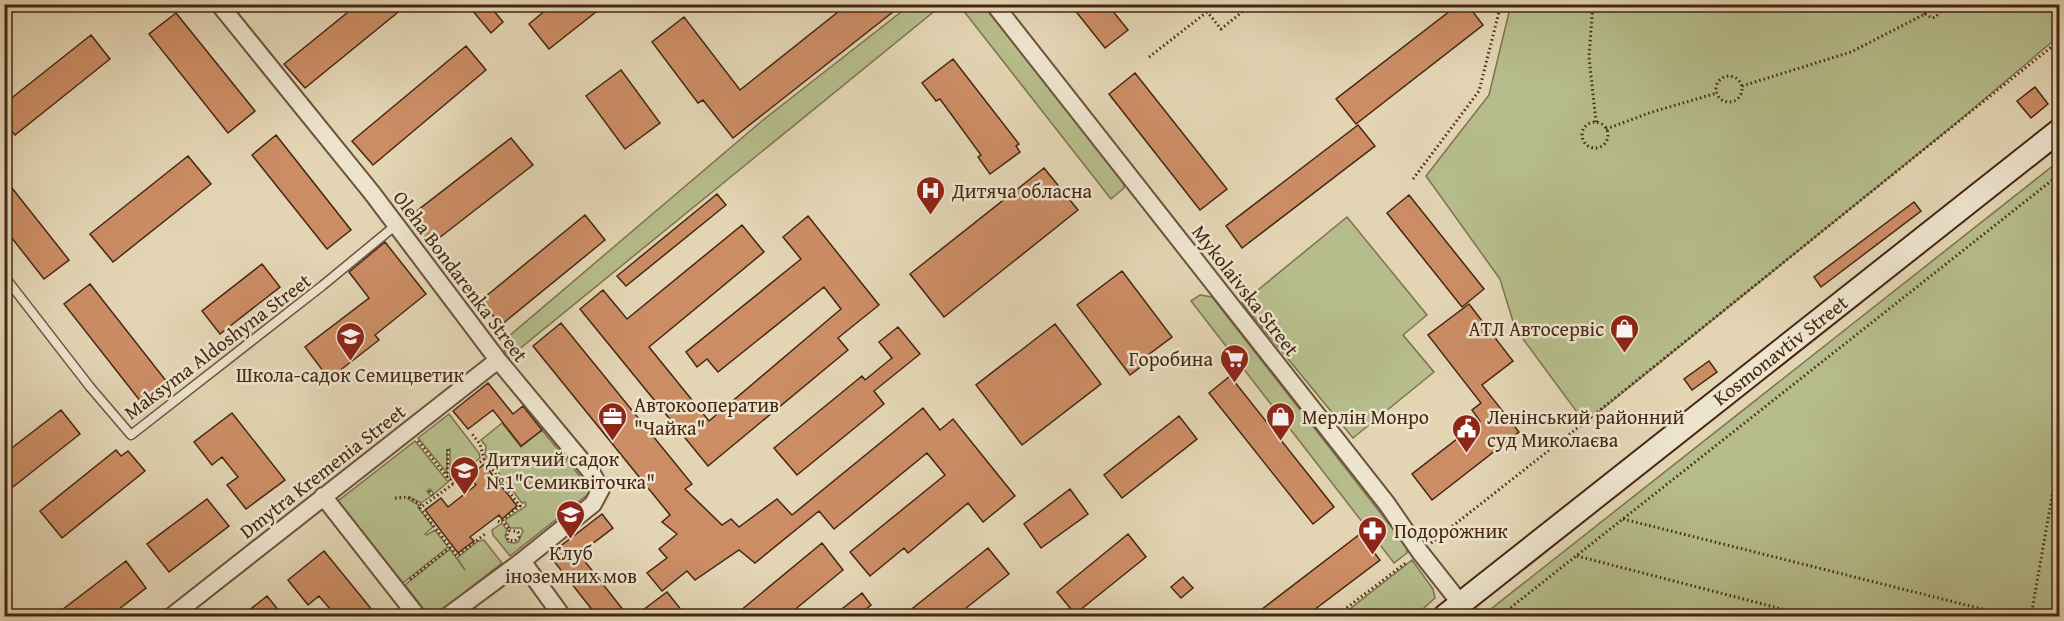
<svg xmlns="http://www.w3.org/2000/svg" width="2064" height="621" viewBox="0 0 2064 621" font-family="'Gentium Book Plus',serif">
  <rect width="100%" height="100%" fill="#e3d5b4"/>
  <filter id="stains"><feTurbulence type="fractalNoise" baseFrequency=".00333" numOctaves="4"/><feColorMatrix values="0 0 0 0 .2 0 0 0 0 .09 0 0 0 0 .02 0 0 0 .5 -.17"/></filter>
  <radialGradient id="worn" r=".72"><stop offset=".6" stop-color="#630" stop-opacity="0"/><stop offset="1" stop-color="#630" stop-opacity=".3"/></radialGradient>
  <!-- green -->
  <path fill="#b6bc8b" stroke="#7e724e" stroke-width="1.5" d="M1511 4 2059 5V36L1955 124 1585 423 1515 328 1500 279 1426 176 1489 95Z
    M910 5H942L507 359 502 342 763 120Z
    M959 5H984L1123 180 1124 188 1111 199Z
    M2059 161V616H1482Z
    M1347 217 1427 315 1403 335 1434 372 1353 438 1242 303Z
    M1200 295 1212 297 1407 547V553L1394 563 1191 301Z
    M449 414 479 453 480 458 452 480 450 477V449L447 450V473L418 438Z
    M502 423 521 447 542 430 592 491 510 556 493 535 492 530 502 523 507 530 505 536 508 542 514 543 518 542 523 531 521 528H510L505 520 526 506 525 502 522 503 485 455 486 446 481 440Z
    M415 441 448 482 434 494 430 489 427 491 431 496 421 503 409 497 408 499 419 505 418 507 433 527 425 534 427 535 435 530 448 547 403 583 338 501Z
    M484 540 502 563 434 616 428 615 405 585 450 549 465 570 457 558 478 541Z
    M1412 560 1433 589 1435 598 1415 616H1341Z"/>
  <!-- building -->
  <path fill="#cc8d65" stroke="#462712" stroke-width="1.5" d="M358 4H408L305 88 284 64Z
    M467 4H488L503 22 491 33Z
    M553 4H606L549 49 529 24Z
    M848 4H903L733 138 703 100 698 103 652 42 684 17 740 90Z
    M1070 4H1107L1128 30 1105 48Z
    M1459 4H1467L1483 25 1356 124 1336 99Z
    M176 13 255 111 228 133 149 34Z
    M91 35 110 59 15 135 4 122V104Z
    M466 46 486 70 373 165 352 141Z
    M953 59 1019 144 1016 146 1020 152 990 174 978 157 981 155 940 99 936 101 922 83Z
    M621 70 660 123 625 149 586 96Z
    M1135 73 1227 189 1200 210 1109 94Z
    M2035 87 2048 104 2031 118 2017 101Z
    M1358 125 1375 146 1242 248 1226 226Z
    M276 135 351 230 327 249 252 155Z
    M511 138 533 165 430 245 409 217Z
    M188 156 211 184 113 262 90 234Z
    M1044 168 1078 210 944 317 910 274Z
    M4 178 69 260 44 279 4 228Z
    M717 194 726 205 626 286 617 276Z
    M1409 195 1484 289 1462 307 1387 213Z
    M1914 202 1921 211 1821 287 1814 277Z
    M585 215 605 240 501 325 480 301Z
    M808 216 879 305 838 338 848 350 708 466 580 309 603 290 627 319 742 225 764 252 649 347 709 421 841 309 824 287 718 372 707 359 697 367 686 352 801 259 783 237Z
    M385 242 426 294 375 335 379 340 329 379 305 347 369 298 349 272Z
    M262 264 280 287 220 334 202 311Z
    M1122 271 1172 337 1140 361 1143 365 1130 375 1077 305Z
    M90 284 167 382 141 402 64 304Z
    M1469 304 1513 361 1482 385 1519 432 1432 500 1412 474 1480 421 1472 410 1481 403 1428 335Z
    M561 323 692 484 685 489 722 525 731 519 739 527 777 499 792 515 923 408 940 430 953 419 1015 496 983 522 968 503 908 553 904 548 870 576 850 552 945 475 927 453 834 529 819 511 755 563 739 550 695 580 687 571 662 591 647 573 667 558 659 549 677 534 662 522 670 515 533 346Z
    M1055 324 1101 384 1022 445 976 385Z
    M898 327 920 354 874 391 884 404 797 475 774 448 862 376 865 380 892 358 879 342Z
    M1709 361 1717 372 1692 390 1684 379Z
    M1230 376 1334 507 1313 524 1209 393Z
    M488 383 513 414 523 406 542 430 521 446 493 410 468 429 453 411Z
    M61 410 80 434 4 494V454Z
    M232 413 285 480 246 509 227 485 238 477 222 457 212 465 194 442Z
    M1179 416 1197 439 1122 498 1104 475Z
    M116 450 121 456 128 451 145 471 62 538 40 511Z
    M484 464 517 506 502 519 499 515 470 537 474 541 458 553 425 510 441 498 448 507 476 485 469 477Z
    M1070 489 1088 514 1041 548 1024 524Z
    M207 499 229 526 169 572 147 544Z
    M602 514 613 528 579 554 628 616H597L549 555Z
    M1128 534 1146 557 1075 614 1057 592Z
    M1360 534 1380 560 1306 616H1253Z
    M822 543 843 570 787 616H734Z
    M988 548 1009 574 956 616H903Z
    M324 551 377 616H336L319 596 308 605 288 580Z
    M126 561 146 588 110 616H54Z
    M1183 577 1193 588 1181 598 1171 587Z
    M667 592 686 616H635Z
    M862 593 871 605 857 616H833Z
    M267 596 283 616H242Z"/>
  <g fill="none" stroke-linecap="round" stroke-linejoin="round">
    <defs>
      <path id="service" d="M4 276 90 387 131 435 322 286 396 225"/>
      <path id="minor" d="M219 4 372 193 498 360 591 472 601 489 593 504 522 561 448 616
        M994 4 1387 504 1420 552 1461 604
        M323 496 417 616
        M522 561 562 616
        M172 616 498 360"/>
      <path id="secondary" d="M1445 616 2060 130"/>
    </defs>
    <!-- service casing -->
    <use href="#service" stroke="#6d523a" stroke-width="11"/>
    <!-- minor casing -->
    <use href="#minor" stroke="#6d523a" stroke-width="20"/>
    <!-- secondary casing -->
    <use href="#secondary" stroke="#462712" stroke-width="26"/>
    <!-- path -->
    <path stroke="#462712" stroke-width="3" stroke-dasharray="1.5 3" stroke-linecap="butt" d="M1201 4 1221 29 1252 4
      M1593 4 1589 57 1596 122
      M1925 14 1932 18 1936 17 1941 10 1938 4
      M1925 14 1924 10 1927 4
      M1149 57 1207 12
      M1716 89a13 13 0 1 1 26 0a13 13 0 1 1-26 0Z
      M1742 86 1851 52 1925 14
      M1582 135a13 13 0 1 1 26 0a13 13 0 1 1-26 0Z
      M1606 129 1652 112 1717 93
      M1413 179 1479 91 1501 4
      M418 441 453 484 484 459 480 444 472 434
      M484 459 520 506 500 522 497 521
      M447 478 448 449
      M453 484 420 508 457 556 485 534
      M429 491 434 497
      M395 498 408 497 423 506
      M1623 519 2010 616
      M502 520 510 530 507 533 508 540 515 541 519 537 518 532 510 530
      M1431 543 1580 426 2060 40
      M1577 556 1809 616
      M410 579 451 547
      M1336 616 1407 562
      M1500 616 2060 174
      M2031 616 2060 451"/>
    <!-- service -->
    <use href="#service" stroke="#ede4ce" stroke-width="8"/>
    <!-- minor -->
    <use href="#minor" stroke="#ede4ce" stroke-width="16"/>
    <!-- secondary -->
    <use href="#secondary" stroke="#ede4ce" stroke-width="22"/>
  </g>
  <!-- icons -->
  <defs>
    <symbol id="hospital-pin" viewBox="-11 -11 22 30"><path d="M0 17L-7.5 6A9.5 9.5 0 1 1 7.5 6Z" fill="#8f2418" stroke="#ede4ce"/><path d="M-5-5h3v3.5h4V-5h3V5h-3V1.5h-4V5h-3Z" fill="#fff"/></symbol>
    <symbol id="shop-pin" viewBox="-11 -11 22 30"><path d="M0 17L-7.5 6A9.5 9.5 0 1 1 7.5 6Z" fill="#8f2418" stroke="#ede4ce"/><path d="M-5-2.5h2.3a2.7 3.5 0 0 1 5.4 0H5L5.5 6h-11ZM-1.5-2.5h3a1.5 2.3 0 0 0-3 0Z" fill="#fff"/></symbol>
    <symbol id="school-pin" viewBox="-11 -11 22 30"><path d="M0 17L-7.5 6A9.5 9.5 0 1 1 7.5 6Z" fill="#8f2418" stroke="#ede4ce"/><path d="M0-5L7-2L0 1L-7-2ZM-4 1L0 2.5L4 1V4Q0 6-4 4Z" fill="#fff"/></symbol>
    <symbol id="supermarket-pin" viewBox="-11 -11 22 30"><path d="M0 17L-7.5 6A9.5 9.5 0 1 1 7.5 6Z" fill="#8f2418" stroke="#ede4ce"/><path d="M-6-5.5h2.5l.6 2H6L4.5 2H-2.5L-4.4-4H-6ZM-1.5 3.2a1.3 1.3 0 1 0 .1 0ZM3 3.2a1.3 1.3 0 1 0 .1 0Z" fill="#fff"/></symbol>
    <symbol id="office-pin" viewBox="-11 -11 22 30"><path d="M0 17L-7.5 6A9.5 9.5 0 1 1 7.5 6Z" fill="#8f2418" stroke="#ede4ce"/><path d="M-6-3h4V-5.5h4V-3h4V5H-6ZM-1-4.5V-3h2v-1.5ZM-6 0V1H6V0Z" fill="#fff"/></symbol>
    <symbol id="civic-pin" viewBox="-11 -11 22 30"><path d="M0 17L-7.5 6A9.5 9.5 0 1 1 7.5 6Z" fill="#8f2418" stroke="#ede4ce"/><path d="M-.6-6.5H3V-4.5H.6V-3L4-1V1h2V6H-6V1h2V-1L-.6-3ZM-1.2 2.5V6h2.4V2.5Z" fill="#fff"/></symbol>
    <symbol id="pharmacy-pin" viewBox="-11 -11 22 30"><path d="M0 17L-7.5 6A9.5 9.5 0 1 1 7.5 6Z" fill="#8f2418" stroke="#ede4ce"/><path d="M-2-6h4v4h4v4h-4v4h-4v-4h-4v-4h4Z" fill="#fff"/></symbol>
  </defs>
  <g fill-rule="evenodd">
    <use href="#hospital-pin" x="914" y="174" width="33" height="45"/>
    <use href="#shop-pin" x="1608" y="312" width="33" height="45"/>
    <use href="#school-pin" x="334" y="320" width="33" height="45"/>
    <use href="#supermarket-pin" x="1218" y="342" width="33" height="45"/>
    <use href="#office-pin" x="596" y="400" width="33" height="45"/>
    <use href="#shop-pin" x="1264" y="400" width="33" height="45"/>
    <use href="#civic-pin" x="1450" y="412" width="33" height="45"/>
    <use href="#school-pin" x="448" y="454" width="33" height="45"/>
    <use href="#school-pin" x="554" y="498" width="33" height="45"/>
    <use href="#pharmacy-pin" x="1356" y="514" width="33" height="45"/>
  </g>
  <g text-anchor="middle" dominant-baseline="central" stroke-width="5" stroke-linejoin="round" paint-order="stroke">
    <!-- poi labels -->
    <g font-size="20" fill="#462712" stroke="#ede4ce" text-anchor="start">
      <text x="952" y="190">Дитяча обласна</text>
      <text x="1604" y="328" text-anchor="end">АТЛ Автосервіс</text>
      <text x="1213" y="358" text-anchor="end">Горобина</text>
      <text x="350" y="374" text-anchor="middle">Школа-садок Семицветик</text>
      <text x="634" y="404">Автокооператив<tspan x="634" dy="23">"Чайка"</tspan></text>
      <text x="1302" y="416">Мерлін Монро</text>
      <text x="1487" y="416">Ленінський районний<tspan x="1487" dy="23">суд Миколаєва</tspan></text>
      <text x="486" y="458">Дитячий садок<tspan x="486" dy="23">№1"Семиквіточка"</tspan></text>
      <text x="1394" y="530">Подорожник</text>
      <text x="571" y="552" text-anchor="middle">Клуб<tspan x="571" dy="23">іноземних мов</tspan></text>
    </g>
    <!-- street labels -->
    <g font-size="20" fill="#462712" stroke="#ede4ce">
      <text transform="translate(461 276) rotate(53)">Oleha Bondarenka Street</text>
      <text transform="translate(1246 290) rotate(52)">Mykolaivska Street</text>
      <text transform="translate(217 346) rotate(-37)">Maksyma Aldoshyna Street</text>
      <text transform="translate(1780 350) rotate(-38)">Kosmonavtiv Street</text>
      <text transform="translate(322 471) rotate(-38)">Dmytra Kremenia Street</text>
    </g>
  </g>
  <!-- margin -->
  <rect width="2064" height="621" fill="none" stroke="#e3d5b4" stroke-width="24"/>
  <rect x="6" y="6" width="2052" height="609" fill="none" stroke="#462712" stroke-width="3"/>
  <rect x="12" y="12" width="2040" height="597" fill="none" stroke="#462712" stroke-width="1.5"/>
  <rect width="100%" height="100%" filter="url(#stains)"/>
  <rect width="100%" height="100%" fill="url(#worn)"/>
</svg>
